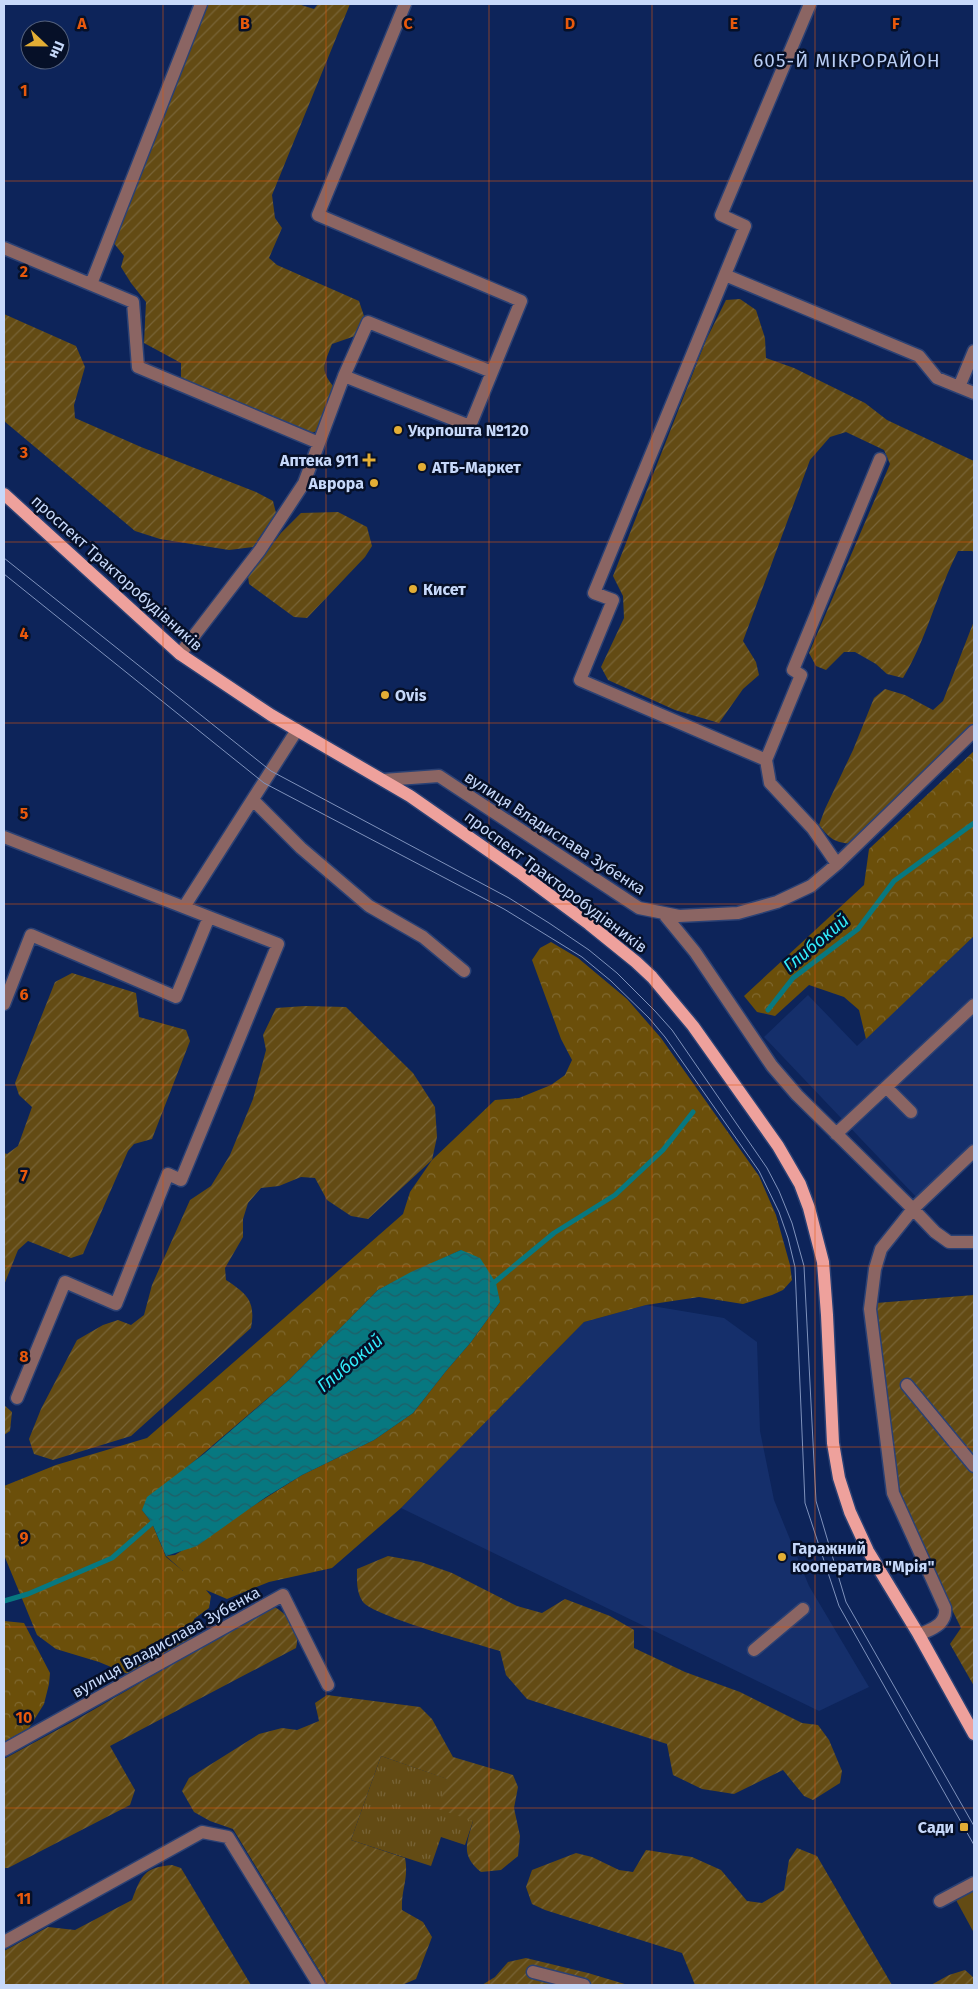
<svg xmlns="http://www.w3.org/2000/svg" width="978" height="1989" viewBox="0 0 978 1989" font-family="'Fira Sans',sans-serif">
  <defs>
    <pattern id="forest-crowns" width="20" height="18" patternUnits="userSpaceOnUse" patternTransform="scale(1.25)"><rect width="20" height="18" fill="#6b4f0a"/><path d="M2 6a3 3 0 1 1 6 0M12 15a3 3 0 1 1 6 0" fill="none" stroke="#7f682f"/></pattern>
    <pattern id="park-tufts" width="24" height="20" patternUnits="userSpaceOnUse" patternTransform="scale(1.25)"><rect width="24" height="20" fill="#634b14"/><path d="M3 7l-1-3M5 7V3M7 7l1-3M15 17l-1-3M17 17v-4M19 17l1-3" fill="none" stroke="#786437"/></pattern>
    <pattern id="garden-furrows" width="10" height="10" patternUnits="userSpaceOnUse" patternTransform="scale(1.25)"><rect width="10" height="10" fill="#634b14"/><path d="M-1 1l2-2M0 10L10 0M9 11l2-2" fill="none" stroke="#786437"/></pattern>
    <pattern id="water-waves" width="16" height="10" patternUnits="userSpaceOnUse" patternTransform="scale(1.25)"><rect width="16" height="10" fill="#077880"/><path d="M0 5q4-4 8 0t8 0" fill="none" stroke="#1f5f68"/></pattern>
  </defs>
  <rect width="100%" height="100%" fill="#0d245a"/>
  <!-- built -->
  <path fill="#152f6b" d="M974 936V1147L919 1200 764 1037 808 995 857 1046Z
    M646 1305 724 1318 757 1342 760 1431 774 1500 809 1586 869 1687 819 1711 401 1508 584 1322Z"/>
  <!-- grass -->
  <path fill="#634b14" d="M974 1886V1933L956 1900 960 1894Z"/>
  <!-- forest -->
  <path fill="url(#forest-crowns)" fill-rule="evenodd" d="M974 751V936L866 1039 859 1010 844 997 809 985 775 1016 757 1012 744 996 864 885 869 849Z
    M551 942 578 958 627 999 661 1038 759 1176 776 1215 790 1265 792 1280 783 1290 772 1295 743 1304 699 1297 646 1305 584 1322 401 1508 332 1568 269 1582 227 1599 206 1590 211 1596 209 1608 194 1619V1629L190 1642 128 1674 99 1662 56 1649 37 1635 4 1555V1486L56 1465 147 1438 403 1214 410 1192 432 1160 495 1100 519 1098 551 1085 565 1075 572 1060 561 1039 532 960 540 948ZM461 1250 500 1302 471 1342 446 1371 413 1413 374 1440 302 1475 175 1555 166 1556 183 1571 166 1557 152 1523 142 1510 178 1475 288 1381 378 1290 411 1273Z
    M4 1621 24 1623 50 1673 49 1684 44 1704 29 1728 4 1742Z"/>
  <!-- park -->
  <path fill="url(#park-tufts)" d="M381 1756 448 1779 473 1821 465 1845 441 1837 431 1866 351 1840Z"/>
  <!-- garden -->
  <path fill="url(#garden-furrows)" d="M208 4H298L314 9 318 4H350L272 195 275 218 282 228 269 258 277 265 359 301 364 316 355 336 332 344C324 365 319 370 335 388L319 431 309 433 181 379V363L144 343 146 302 131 283 121 267 124 256 113 242Z
    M740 299 756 310 765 338 766 358 794 368 865 403 887 420 974 461V552L972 551H958C937 592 927 639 903 678L887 674 876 664 855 652H844L826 670 816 666 809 653 890 464 884 450 846 432 830 437 810 460 743 641 756 662 759 675 743 689 719 723 675 710 608 680 601 667 624 618 623 596 613 576 706 340 726 300Z
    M4 314 76 346 85 367 74 405 75 418 141 447 256 492 273 501 276 513 253 547 229 550 160 539 135 531 4 421Z
    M338 512 367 527 372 546 365 557 307 618 294 617 249 584 248 576 281 533 301 513Z
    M974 621V723L852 844C834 842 831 840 819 825L825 809 853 750 874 698 885 689 905 695 933 710 943 701Z
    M72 973 136 993 139 1017 186 1030 190 1041 152 1139 134 1144 128 1151 83 1254 71 1258 28 1241 18 1250 4 1285V1153L7 1154 18 1146 32 1107 19 1095 15 1083 55 982Z
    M305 1006 346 1007 413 1073 435 1107 437 1137 432 1160 368 1219 351 1216 327 1200 315 1178 301 1177 279 1186 261 1188 248 1203 243 1219V1237L225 1268 226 1280C247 1294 256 1301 251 1328L131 1436 53 1460 34 1454 29 1439 41 1409 77 1340 103 1325 118 1320 131 1325 144 1315 152 1285 190 1200 211 1186 230 1155 253 1099 266 1050 263 1035 276 1008Z
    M974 1295V1686L950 1644 961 1628 897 1498 864 1304Z
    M4 1405 12 1412 10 1431 4 1435Z
    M388 1556 421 1562 452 1573 517 1606 542 1613 565 1599 610 1616 634 1630V1648L685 1672 740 1692 802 1723 818 1725 829 1740 842 1771 840 1783 813 1800 804 1796 783 1770 734 1794 702 1789 673 1775 667 1744 527 1699 506 1675 500 1651C477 1644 373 1616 363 1602 356 1592 357 1580 357 1569Z
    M273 1606C289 1615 301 1630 296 1648L110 1746 135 1790 130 1805 8 1868H4V1759L81 1717Z
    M327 1695 420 1707 432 1719 453 1757 513 1775 518 1787 514 1808 520 1836 518 1856 501 1870 481 1872C460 1855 467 1843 473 1821L438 1809 447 1779 381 1756 351 1840 405 1858C409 1879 401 1889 402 1910L423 1922 432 1937 416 1979 402 1985H328L233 1829 210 1821 194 1812 182 1791 189 1778 259 1734 282 1728 297 1730 319 1721 315 1703Z
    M797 1848 817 1856 892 1985H695L682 1953 545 1910 532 1904 526 1887 532 1870 576 1853 592 1857 619 1870 633 1872 646 1850 692 1857 721 1870 747 1901 762 1903 784 1890 789 1860Z
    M172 1865 181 1868 251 1985H4V1951L48 1927 75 1930 132 1900C142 1874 144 1868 172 1865Z
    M526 1958 588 1973 628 1985H482L495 1977 508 1962Z
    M965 1970 974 1978V1985H931L949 1975Z"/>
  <!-- water -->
  <path fill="url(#water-waves)" d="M461 1250 480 1258 496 1283 500 1302 471 1342 446 1371 413 1413 374 1440 302 1475 266 1497 197 1546 166 1556 152 1523 142 1510 147 1497 205 1453 288 1381 378 1290 411 1272Z"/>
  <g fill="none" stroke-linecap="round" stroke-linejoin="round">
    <!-- stream -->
    <path stroke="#077880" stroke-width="5" d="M768 1010 793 978 858 929 894 881 974 823
      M490 1286 554 1233 615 1195 663 1150 693 1112
      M4 1601 28 1594 112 1558 152 1523 157 1521"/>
    <defs>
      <path id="minor" d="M810 4 721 215 745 226 594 593 613 600 580 680 766 760 770 783 813 829 837 864
        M4 248 133 302 138 367 319 443 304 483 260 550 180 654
        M725 275 919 356 937 378 974 393
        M91 284 201 4
        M344 376 368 322 492 372
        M959 387 974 351
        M319 443 344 376 470 426 521 301 318 215 405 4
        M766 760 801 675 793 670 880 459
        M383 780 439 776 639 908 679 916 738 913 777 902 811 886 837 864 974 731
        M253 800 301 848 369 906 423 937 464 971
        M4 837 278 944 181 1180 168 1174 116 1304 65 1282 17 1398
        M184 907 297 730
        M663 913 695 952 772 1066 797 1095 913 1209 974 1151
        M4 1004 31 935 176 997 209 917
        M886 1087 911 1112
        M836 1134 974 1005
        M907 1385 974 1466
        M919 1635C931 1629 947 1625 945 1608L893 1493 870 1309 875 1269 881 1249 913 1209 935 1232 949 1242H974
        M754 1650 803 1609
        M4 1750 283 1595 328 1685
        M940 1901 974 1883
        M4 1942 202 1832 228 1837 319 1985
        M533 1972 584 1985"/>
      <path id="major" d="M4 494 180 654 271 715 410 796 519 872 589 924 636 962 652 977 693 1026 778 1146 800 1184 809 1208 823 1262 827 1315 833 1443 839 1478 850 1512 868 1551 919 1635 974 1734"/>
    </defs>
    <!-- minor casing -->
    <use href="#minor" stroke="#2b4174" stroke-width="15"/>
    <!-- major casing -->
    <use href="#major" stroke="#2b4174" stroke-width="15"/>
    <!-- minor -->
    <use href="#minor" stroke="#8b6563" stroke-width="12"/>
    <!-- major -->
    <use href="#major" stroke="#eea19c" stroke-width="12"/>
    <!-- tram -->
    <path stroke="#7f92bc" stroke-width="1" d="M4 558 271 771 509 898 549 923 589 950 617 973 655 1011 672 1030 767 1168 779 1191 792 1223 804 1266 816 1501 846 1602 974 1826
      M4 574 264 783 504 909 582 957 611 981 649 1018 665 1037 759 1171 779 1212 788 1238 795 1267 805 1503 839 1606 974 1845"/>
  </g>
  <!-- grid -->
  <path fill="none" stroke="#e8590c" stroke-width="1" stroke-opacity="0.55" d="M163 4V1985M326 4V1985M489 4V1985M652 4V1985M815 4V1985M4 181H974M4 362H974M4 542H974M4 723H974M4 904H974M4 1085H974M4 1266H974M4 1447H974M4 1627H974M4 1808H974"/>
  <!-- markers -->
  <g fill="#e3ae35" stroke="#061028" stroke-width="2">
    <circle cx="398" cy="430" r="5"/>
    <path d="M366.5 452.5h5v5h5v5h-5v5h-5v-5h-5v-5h5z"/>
    <circle cx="422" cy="467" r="5"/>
    <circle cx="374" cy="483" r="5"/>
    <circle cx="413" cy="589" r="5"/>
    <circle cx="385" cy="695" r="5"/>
    <circle cx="782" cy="1557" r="5"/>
    <rect x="959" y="1822" width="10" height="10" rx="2.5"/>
  </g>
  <g text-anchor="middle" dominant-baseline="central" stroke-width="5" stroke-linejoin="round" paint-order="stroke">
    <!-- poi labels -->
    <g font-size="16" font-weight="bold" fill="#c7d9fa" stroke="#061028" text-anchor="start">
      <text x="408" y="430">Укрпошта №120</text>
      <text x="359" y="460" text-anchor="end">Аптека 911</text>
      <text x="432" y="467">АТБ-Маркет</text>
      <text x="364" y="483" text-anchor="end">Аврора</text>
      <text x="423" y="589">Кисет</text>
      <text x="395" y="695">Ovis</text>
      <text x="792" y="1548">Гаражний<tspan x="792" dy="18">кооператив "Мрія"</tspan></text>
      <text x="954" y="1827" text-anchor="end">Сади</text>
    </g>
    <!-- street labels -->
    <g font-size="16" fill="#c7d9fa" stroke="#061028">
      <text transform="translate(117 573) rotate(42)">проспект Тракторобудівників</text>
      <text transform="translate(555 833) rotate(33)">вулиця Владислава Зубенка</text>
      <text transform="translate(556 882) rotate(37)">проспект Тракторобудівників</text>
      <text transform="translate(166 1642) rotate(-29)">вулиця Владислава Зубенка</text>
    </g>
    <!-- water labels -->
    <g font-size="18" font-style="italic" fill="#32ecfb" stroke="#061028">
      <text transform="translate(816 943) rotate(-40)">Глибокий</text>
      <text transform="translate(350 1363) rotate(-40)">Глибокий</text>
    </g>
    <!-- quarter labels -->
    <g font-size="19" letter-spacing="1" fill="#b8cdf5" stroke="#061028">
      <text x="847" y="60">605-Й МІКРОРАЙОН</text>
    </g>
  </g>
  <g font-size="16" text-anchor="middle" font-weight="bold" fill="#e8590c" stroke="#061028" stroke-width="5" stroke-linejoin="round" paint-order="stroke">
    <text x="82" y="29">A</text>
    <text x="245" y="29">B</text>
    <text x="408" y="29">C</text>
    <text x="570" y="29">D</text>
    <text x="734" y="29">E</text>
    <text x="896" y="29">F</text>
    <text x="24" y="96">1</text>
    <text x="24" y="277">2</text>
    <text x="24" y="458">3</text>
    <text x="24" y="639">4</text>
    <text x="24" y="819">5</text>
    <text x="24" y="1000">6</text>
    <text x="24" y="1181">7</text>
    <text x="24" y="1362">8</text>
    <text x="24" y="1543">9</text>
    <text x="24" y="1723">10</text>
    <text x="24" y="1904">11</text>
  </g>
  <!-- border -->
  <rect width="978" height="1989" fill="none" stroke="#c7d9fa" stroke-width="10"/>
  <!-- north arrow -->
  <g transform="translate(45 45) rotate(112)"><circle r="24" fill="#061028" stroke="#53607c"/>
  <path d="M0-4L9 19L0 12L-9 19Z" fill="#e3ae35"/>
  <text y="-8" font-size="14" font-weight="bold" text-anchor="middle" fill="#c7d9fa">Пн</text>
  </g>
</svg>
